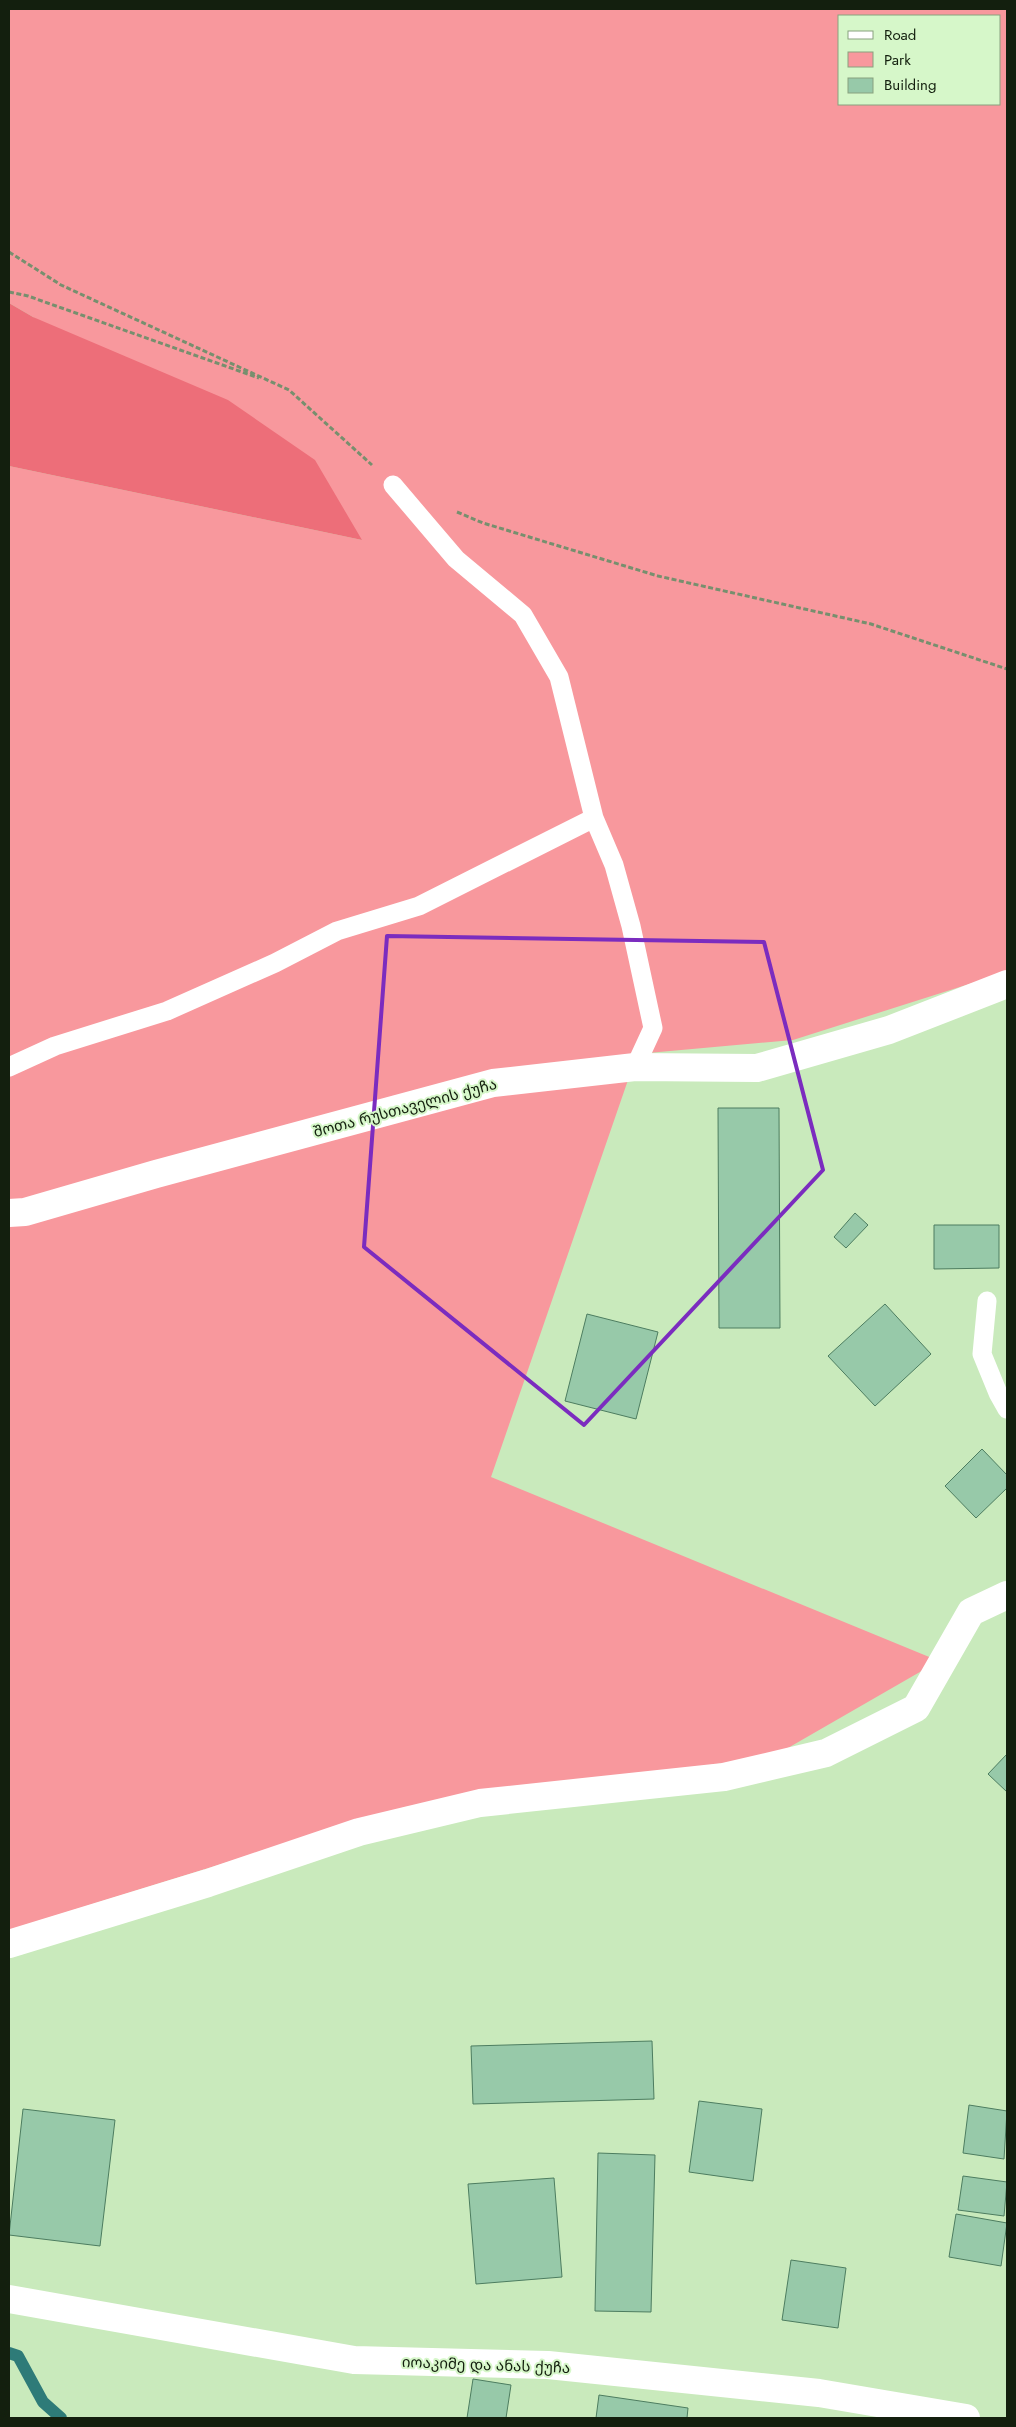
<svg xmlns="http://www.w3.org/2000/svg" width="1016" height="2427" viewBox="0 0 1016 2427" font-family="Jost,'Noto Sans Georgian',sans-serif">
  <rect width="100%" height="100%" fill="#c9eabc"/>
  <!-- green -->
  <path fill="#f8989d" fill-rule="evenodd" d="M9 9H1007V972L793 1040 637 1054 491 1477 939 1661 774 1756 405 1807 9 1930V466L362 540 33 317 9 303ZM840 16H1000V104H840Z"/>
  <!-- forest -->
  <path fill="#ed6e79" d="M9 303 33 317 228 400 315 460 362 540 9 466Z"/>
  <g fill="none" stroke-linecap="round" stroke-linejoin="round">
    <!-- stream -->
    <path stroke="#2e7b78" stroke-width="12" d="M9 2353 18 2356 43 2402 61 2418"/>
  </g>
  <!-- building -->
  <path fill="#97c9a9" stroke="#4d7d60" d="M718 1108H779L780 1328H719Z
    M855 1213 868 1225 846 1248 834 1237Z
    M934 1225H999V1268L934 1269Z
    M885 1304 931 1354 875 1406 828 1356Z
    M587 1314 658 1332 636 1419 565 1401Z
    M982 1449 1007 1475V1488L976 1518 945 1486Z
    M1007 1754V1792L988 1774Z
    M652 2041 654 2099 473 2104 471 2046Z
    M699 2101 762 2109 753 2181 689 2172Z
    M969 2105 1007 2111 1004 2159 963 2153Z
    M23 2109 115 2120 100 2246 9 2235Z
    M598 2153 655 2155 651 2312 595 2311Z
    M963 2176 1007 2182 1004 2216 958 2210Z
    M554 2178 562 2277 476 2284 468 2184Z
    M956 2214 1007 2223 1001 2266 949 2257Z
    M791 2260 846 2268 838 2328 782 2320Z
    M473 2379 511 2385 506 2418H467Z
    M599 2395 688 2408 687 2418H596Z"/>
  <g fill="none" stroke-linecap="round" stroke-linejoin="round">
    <!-- path -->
    <path stroke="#778f6e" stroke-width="3" stroke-dasharray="5 2.5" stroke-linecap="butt" d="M9 252 61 285 289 390 372 465
      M9 292 28 296 259 378
      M457 512 483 523 658 576 871 624 1007 669"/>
    <!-- lane -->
    <path stroke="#fff" stroke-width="19" d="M393 485 456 559 523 615 559 677 594 818 614 865 631 926 653 1028 635 1067
      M9 1067 55 1046 167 1011 275 963 337 931 419 906 594 818
      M987 1301 982 1354 998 1393 1007 1409"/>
    <!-- street -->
    <path stroke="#fff" stroke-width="28" d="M9 1213 25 1212 156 1174 493 1083 635 1067 757 1068 889 1030 1007 984
      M9 1944 208 1883 359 1832 480 1803 724 1777 826 1753 916 1708 971 1612 1007 1595
      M9 2299 354 2360 548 2365 819 2393 966 2418"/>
  </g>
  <!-- marked area -->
  <path fill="none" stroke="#7b2cbf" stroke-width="4" stroke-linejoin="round" d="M387 936 764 942 823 1170 584 1425 364 1247Z"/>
  <g text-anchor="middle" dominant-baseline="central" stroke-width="4" stroke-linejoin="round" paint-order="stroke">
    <!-- street labels -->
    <g font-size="15" fill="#131f0e" stroke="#d6f7c9">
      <text transform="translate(405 1108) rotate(-15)">შოთა რუსთაველის ქუჩა</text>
      <text transform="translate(486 2365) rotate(2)">იოაკიმე და ანას ქუჩა</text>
    </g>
  </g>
  <!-- border -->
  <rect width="1016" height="2427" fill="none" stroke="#131f0e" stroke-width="20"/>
  <!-- legend -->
  <rect x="838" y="15" width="162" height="90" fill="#d6f7c9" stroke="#88a17e"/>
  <rect x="848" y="31" width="25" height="8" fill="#ffffff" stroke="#88a17e"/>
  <text x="884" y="40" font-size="15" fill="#131f0e">Road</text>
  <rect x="848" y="52" width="25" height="15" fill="#f8989d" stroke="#88a17e"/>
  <text x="884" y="65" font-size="15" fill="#131f0e">Park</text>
  <rect x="848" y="78" width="25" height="15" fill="#97c9a9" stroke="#88a17e"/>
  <text x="884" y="90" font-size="15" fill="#131f0e">Building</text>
</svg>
